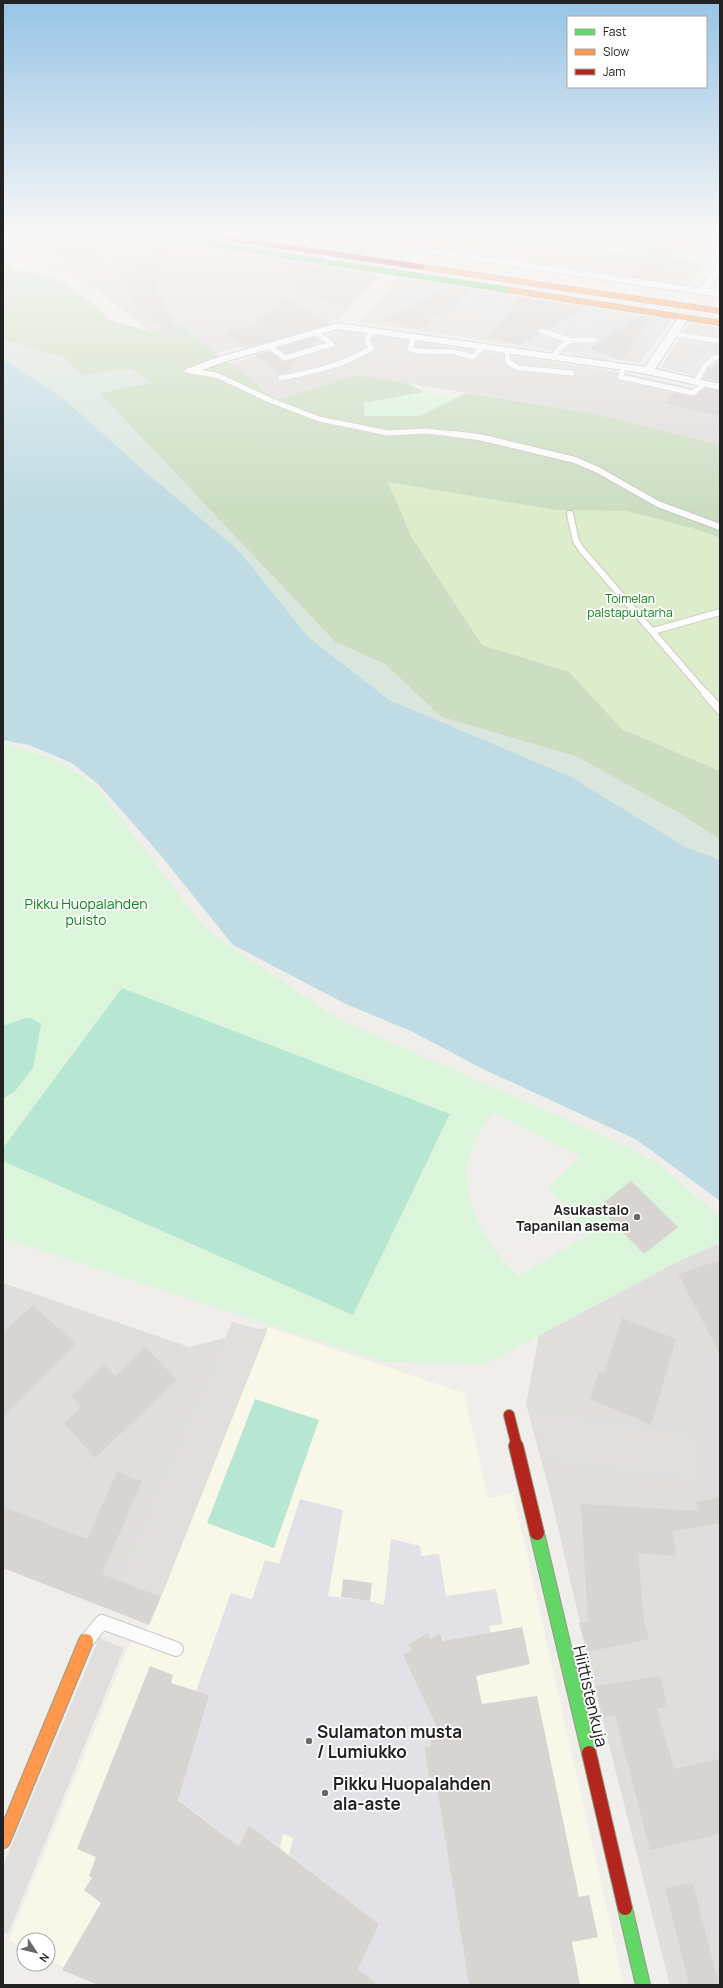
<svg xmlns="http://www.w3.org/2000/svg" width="723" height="1988" viewBox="0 0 723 1988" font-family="Manrope,sans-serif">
  <rect width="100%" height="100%" fill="#f0eeeb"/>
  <!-- residential -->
  <path fill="#dfdedc" d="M332 233H417L406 243Z
    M439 233H492L705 264 689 286 427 246Z
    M146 238 382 275 340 319 216 354 179 325 151 332 84 280Z
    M399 277 671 320 640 363 358 322Z
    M690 323 720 328V381L661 368 681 335Z
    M343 331 625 373 720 394V445L591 413 357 375 277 400 228 364Z
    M717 1244 720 1248V1985H670L602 1717 549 1489 526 1404 539 1335 671 1265Z
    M3 1283 189 1347 268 1327 161 1597 3 1568Z"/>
  <!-- commercial -->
  <path fill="#f1e3e1" d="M67 233H117L146 238 84 280 24 266 3 248Z"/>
  <!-- education -->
  <path fill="#f8f7e8" d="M268 1327 464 1393 488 1498 513 1493 624 1985H101L48 1959V1940H24V1948L9 1940 129 1645 149 1625 161 1597Z"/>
  <!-- grass -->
  <path fill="#ddeccb" d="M388 482 557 510 626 511 695 529 720 538V771L622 729 569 672 482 645 412 538Z"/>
  <!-- forest -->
  <path fill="#cbdec1" d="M517 237H519L703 264 696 269H687L608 258C581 246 544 249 515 243L514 241Z
    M3 258 17 270 45 276 67 284 94 305 110 320 151 332 179 325 277 400 357 375 407 383 424 392 364 403 365 415 419 416 466 393 591 413 720 445V538L695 529 626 511 557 510 388 482 412 538 482 645 569 672 622 729 720 771V840L682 815 577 757 441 717 386 665 335 642 99 393 151 383 130 369 82 375 63 357 3 340Z"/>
  <!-- wetland -->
  <path fill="#d9e6de" d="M3 340 63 357 82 375 130 369 152 383 100 393 335 642 386 665 441 717 577 757 682 815 720 840V916L707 911 3 448Z"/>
  <!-- park -->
  <path fill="#daf5da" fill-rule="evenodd" d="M492 233H650L640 250 708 260 705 264Z
    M424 392 455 398 419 416H365L364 403Z
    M3 745C43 753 64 762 97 787L206 930 338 1019 630 1148 660 1165 720 1217V1242L671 1265 486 1364 384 1362 3 1238V1161L353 1315 450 1114 122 989 3 1148ZM493 1112 581 1157 548 1187 589 1235 518 1276C493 1250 470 1219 467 1182 467 1176 465 1169 467 1163 472 1144 481 1127 493 1112Z"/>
  <!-- pitch -->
  <path fill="#b7e6d2" d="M122 988 450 1114 353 1315 3 1161V1148Z
    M31 1018 41 1024 33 1068 15 1091 3 1099V1026L22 1019Z
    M255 1399 319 1420 274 1548 207 1523Z"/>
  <!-- parking -->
  <path fill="#e0dfde" d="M72 233H104L113 234 109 237 82 233 48 241 46 239Z
    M145 239 163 242 118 275 122 276 109 286 84 280Z
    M232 1322 267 1331 161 1597 119 1581Z
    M534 1410 694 1435V1480L543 1459Z
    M99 1638 124 1648 8 1934 3 1932V1866Z"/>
  <!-- plaza -->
  <path fill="#e2e1e5" d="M474 284 487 286 467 310 412 299 403 290 405 288 465 298Z
    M514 290 506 301 507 304 510 307 575 315 569 327 539 322 530 314 503 310 499 314 489 312 491 309 483 308 488 302 495 303 503 293Z
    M661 314 668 319 654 338 645 337 644 333 641 332 594 325 586 327 573 325 578 318 590 320 591 318 599 319 598 321 618 324 620 322 654 324Z
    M533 325 568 331 565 335 573 337 576 332 606 338 611 356 600 364 565 359 581 348V346L571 343 559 358 548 356 556 342 547 338H542L519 352 513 351 519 345 538 335Z
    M675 331 720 339 707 341 704 347 679 343 681 338 671 336Z
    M694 354H720V360L712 366 709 373H705V379L702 383 688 380 692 373 682 371Z
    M300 1499 343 1510 328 1596 370 1601 384 1605 391 1539 420 1546 421 1556 439 1554 446 1596 496 1589 503 1624 489 1626 491 1633 455 1639 447 1647 440 1633 430 1639 427 1634 409 1644 412 1650 403 1655 424 1699 442 1730 429 1733 431 1746 424 1747 429 1778 435 1777 469 1985H367L370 1978 358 1969 379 1924 289 1855 293 1838 283 1834 280 1848 249 1825 228 1863 219 1856 228 1838 170 1793 209 1695 196 1691 231 1593 252 1599 265 1560 279 1564Z"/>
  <!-- water -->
  <path fill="#bfdbe3" d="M3 359 64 399 142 469 239 551 308 637 389 700 571 777 685 847 720 860V1201L637 1140 481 1068 413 1032 346 1004 233 945 158 852 99 785 72 763 29 745 3 740Z"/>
  <!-- building -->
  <path fill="#d7d4d2" d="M261 233H301L305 237 299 241 302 245 260 239Z
    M331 233H384L377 239Z
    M77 235 105 256 71 264 44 242Z
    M307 238 370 247 364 254 323 248Z
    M653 238 681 242 658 280 633 277Z
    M170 242 156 289 184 344 137 309 127 291 134 271Z
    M259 256 376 275 346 307 293 289 309 272 258 264Z
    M448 286 470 289 458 305 437 318 424 314 431 322 416 330 386 320Z
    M285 297 330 324 246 348 225 333 254 325Z
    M520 297 585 307 548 329 539 328 537 331 539 334 519 345 492 336Z
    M639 316 649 317 623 360 589 349Z
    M315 337 317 338 309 347 286 354 278 348Z
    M269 351 284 362 298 358 284 373 281 374 255 355Z
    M720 361V382L703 378 708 369Z
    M705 388 720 391V416L663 403 676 393 694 397Z
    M631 1181 678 1227 644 1254 598 1207Z
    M720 1260V1354L678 1274Z
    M33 1305 76 1344 3 1416V1333Z
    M622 1318 676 1339 651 1425 590 1399 599 1371 604 1373Z
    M145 1347 177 1380 95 1458 64 1423 81 1407 71 1396 104 1365 115 1376Z
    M117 1472 142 1481 102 1574 161 1597 149 1625 3 1568V1507L87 1539Z
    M720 1497V1523L673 1531 676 1556 638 1553 644 1621 649 1639 587 1652 579 1623 588 1621 581 1504 699 1511 696 1502Z
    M343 1579 372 1583 370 1601 341 1597Z
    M522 1627 530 1664 476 1676 482 1704 537 1696 579 1897 589 1895 598 1937 572 1942 580 1985H469L435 1777 429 1778 424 1747 431 1746 429 1733 439 1731 403 1655 412 1650 409 1644 428 1633 430 1639 440 1633 443 1641Z
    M150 1666 173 1675 171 1683 209 1695 178 1800 238 1846 249 1825 379 1924 358 1969 379 1985H98L62 1970 101 1903 84 1890 92 1878 89 1876 96 1857 77 1849Z
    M660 1676 668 1707 657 1708 674 1769 720 1759V1834L650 1850 615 1715 602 1717 595 1686Z
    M693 1883 719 1985H689L665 1888Z"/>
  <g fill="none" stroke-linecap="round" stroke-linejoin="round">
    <defs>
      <path id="lane-far3" d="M541 331 569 340
        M315 332 332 344
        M673 334 720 341
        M414 336 410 349 416 351 454 352 473 357 484 346
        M269 346 285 358 332 344
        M507 350 508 362 518 368 572 373
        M553 357C566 338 574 339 595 340
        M623 367 621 377 693 393 704 384
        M190 371 216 375 272 401 319 419 388 433 425 431 462 435
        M281 378C313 372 344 365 372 348L367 341 372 330
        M696 382C702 372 707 357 720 357"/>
      <path id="lane-far2" d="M453 434 479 437 575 460 598 470 658 504 720 527
        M570 514 576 541 581 549 706 694
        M653 631 720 612"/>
      <path id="lane-far1" d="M705 693 720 710"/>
      <path id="lane" d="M89 1638 102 1622 176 1649"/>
      <path id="street" d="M302 233H323L410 245 422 233H431L419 247 700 288 717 264 720 263V273L709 289 720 291V297L307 236Z
        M305 238 344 263 339 266 327 260 302 243 300 241Z
        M684 314 689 317 655 369 720 384V390L637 372 338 329 224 362 194 373H186L184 371 186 369 216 358 338 323 645 367 680 315Z"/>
      <path id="fast-far1" d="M139 233 509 290"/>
      <path id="fast" d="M537 1533 589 1753
        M625 1908 643 1985"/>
      <path id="slow-far1" d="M422 267 720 311
        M509 290 720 323"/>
      <path id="slow" d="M3 1841 86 1641"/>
      <path id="jam-far2" d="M193 233 422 267
        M3 235 15 233"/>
      <path id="jam-far1" d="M509 1415 517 1447"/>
      <path id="jam" d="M516 1446 537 1533
        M589 1753 625 1908"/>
    </defs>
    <!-- lane-far3 casing -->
    <use href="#lane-far3" stroke="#c9c8c7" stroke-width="6"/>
    <!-- lane-far2 casing -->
    <use href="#lane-far2" stroke="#c9c8c7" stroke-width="8"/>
    <!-- lane-far1 casing -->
    <use href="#lane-far1" stroke="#c9c8c7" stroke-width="10"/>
    <!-- lane casing -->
    <use href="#lane" stroke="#c9c8c7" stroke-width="16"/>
    <!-- street casing -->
    <use href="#street" stroke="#c9c8c7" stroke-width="2"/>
    <!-- fast-far1 casing -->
    <use href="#fast-far1" stroke="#999a82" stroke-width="6"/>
    <!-- fast casing -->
    <use href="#fast" stroke="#999a82" stroke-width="16"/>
    <!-- slow-far1 casing -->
    <use href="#slow-far1" stroke="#999a82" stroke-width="6"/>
    <!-- slow casing -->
    <use href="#slow" stroke="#999a82" stroke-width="16"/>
    <!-- jam-far2 casing -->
    <use href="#jam-far2" stroke="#999a82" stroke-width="6"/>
    <!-- jam-far1 casing -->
    <use href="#jam-far1" stroke="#999a82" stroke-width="12"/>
    <!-- jam casing -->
    <use href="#jam" stroke="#999a82" stroke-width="16"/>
    <!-- lane-far3 -->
    <use href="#lane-far3" stroke="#fdfcfc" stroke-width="5"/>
    <!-- lane-far2 -->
    <use href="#lane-far2" stroke="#fdfcfc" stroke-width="6"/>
    <!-- lane-far1 -->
    <use href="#lane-far1" stroke="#fdfcfc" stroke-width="8"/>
    <!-- lane -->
    <use href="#lane" stroke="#fdfcfc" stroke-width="14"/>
    <!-- street -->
    <use href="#street" fill="#fdfcfc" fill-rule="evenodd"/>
    <!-- fast-far1 -->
    <use href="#fast-far1" stroke="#63d668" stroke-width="5"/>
    <!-- fast -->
    <use href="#fast" stroke="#63d668" stroke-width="14"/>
    <!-- slow-far1 -->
    <use href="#slow-far1" stroke="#ff974d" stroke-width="5"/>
    <!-- slow -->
    <use href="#slow" stroke="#ff974d" stroke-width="14"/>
    <!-- jam-far2 -->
    <use href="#jam-far2" stroke="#b3261e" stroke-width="5"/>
    <!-- jam-far1 -->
    <use href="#jam-far1" stroke="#b3261e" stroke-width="10"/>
    <!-- jam -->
    <use href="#jam" stroke="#b3261e" stroke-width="14"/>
  </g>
  <!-- sky -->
  <linearGradient id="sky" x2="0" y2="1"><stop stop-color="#97c4e6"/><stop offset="0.46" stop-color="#f8f7f6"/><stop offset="1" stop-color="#f8f7f6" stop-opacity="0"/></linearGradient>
  <rect width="723" height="511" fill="url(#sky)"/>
  <!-- markers -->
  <g fill="#6a6968" stroke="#fff" stroke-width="1.5">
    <circle cx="637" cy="1217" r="4"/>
    <circle cx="309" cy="1741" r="4"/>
    <circle cx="325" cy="1793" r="4"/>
  </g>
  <g text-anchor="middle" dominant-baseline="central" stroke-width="3.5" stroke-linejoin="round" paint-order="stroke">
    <!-- far-park labels -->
    <g font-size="12" fill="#0c8416" stroke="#fff">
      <text x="630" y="598">Toimelan<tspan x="630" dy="14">palstapuutarha</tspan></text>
    </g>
    <!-- park labels -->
    <g font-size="14" fill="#0c8416" stroke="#fff">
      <text x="86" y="903">Pikku Huopalahden<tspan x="86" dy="16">puisto</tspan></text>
    </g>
    <!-- poi labels -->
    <g font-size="14" font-weight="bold" fill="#222" stroke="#fff" text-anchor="end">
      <text x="629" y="1209">Asukastalo<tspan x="629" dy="16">Tapanilan asema</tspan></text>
    </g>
    <!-- near-street labels -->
    <g font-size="17" fill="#222" stroke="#fff">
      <text transform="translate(591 1696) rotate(77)">Hiittistenkuja</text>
    </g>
    <!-- near-poi labels -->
    <g font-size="17" font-weight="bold" fill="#222" stroke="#fff" text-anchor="start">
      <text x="317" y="1731">Sulamaton musta<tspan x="317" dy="20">/ Lumiukko</tspan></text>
      <text x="333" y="1783">Pikku Huopalahden<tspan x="333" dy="20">ala-aste</tspan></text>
    </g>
  </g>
  <!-- border -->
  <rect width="723" height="1988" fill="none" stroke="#222222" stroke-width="8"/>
  <!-- legend -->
  <rect x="567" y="16" width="140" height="72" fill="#ffffff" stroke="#a7a7a7"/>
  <rect x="575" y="29" width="20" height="6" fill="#63d668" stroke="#a7a7a7"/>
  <text x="603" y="36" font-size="12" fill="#222222">Fast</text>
  <rect x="575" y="49" width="20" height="6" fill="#ff974d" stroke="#a7a7a7"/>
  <text x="603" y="56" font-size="12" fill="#222222">Slow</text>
  <rect x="575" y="69" width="20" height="6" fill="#b3261e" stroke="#a7a7a7"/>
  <text x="603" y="76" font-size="12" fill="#222222">Jam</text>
  <!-- north arrow -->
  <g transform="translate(36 1952) rotate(125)"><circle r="19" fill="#ffffff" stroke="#a7a7a7"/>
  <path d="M0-3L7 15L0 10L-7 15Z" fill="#6a6968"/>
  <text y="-6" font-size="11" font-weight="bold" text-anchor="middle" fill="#222222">N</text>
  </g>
</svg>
